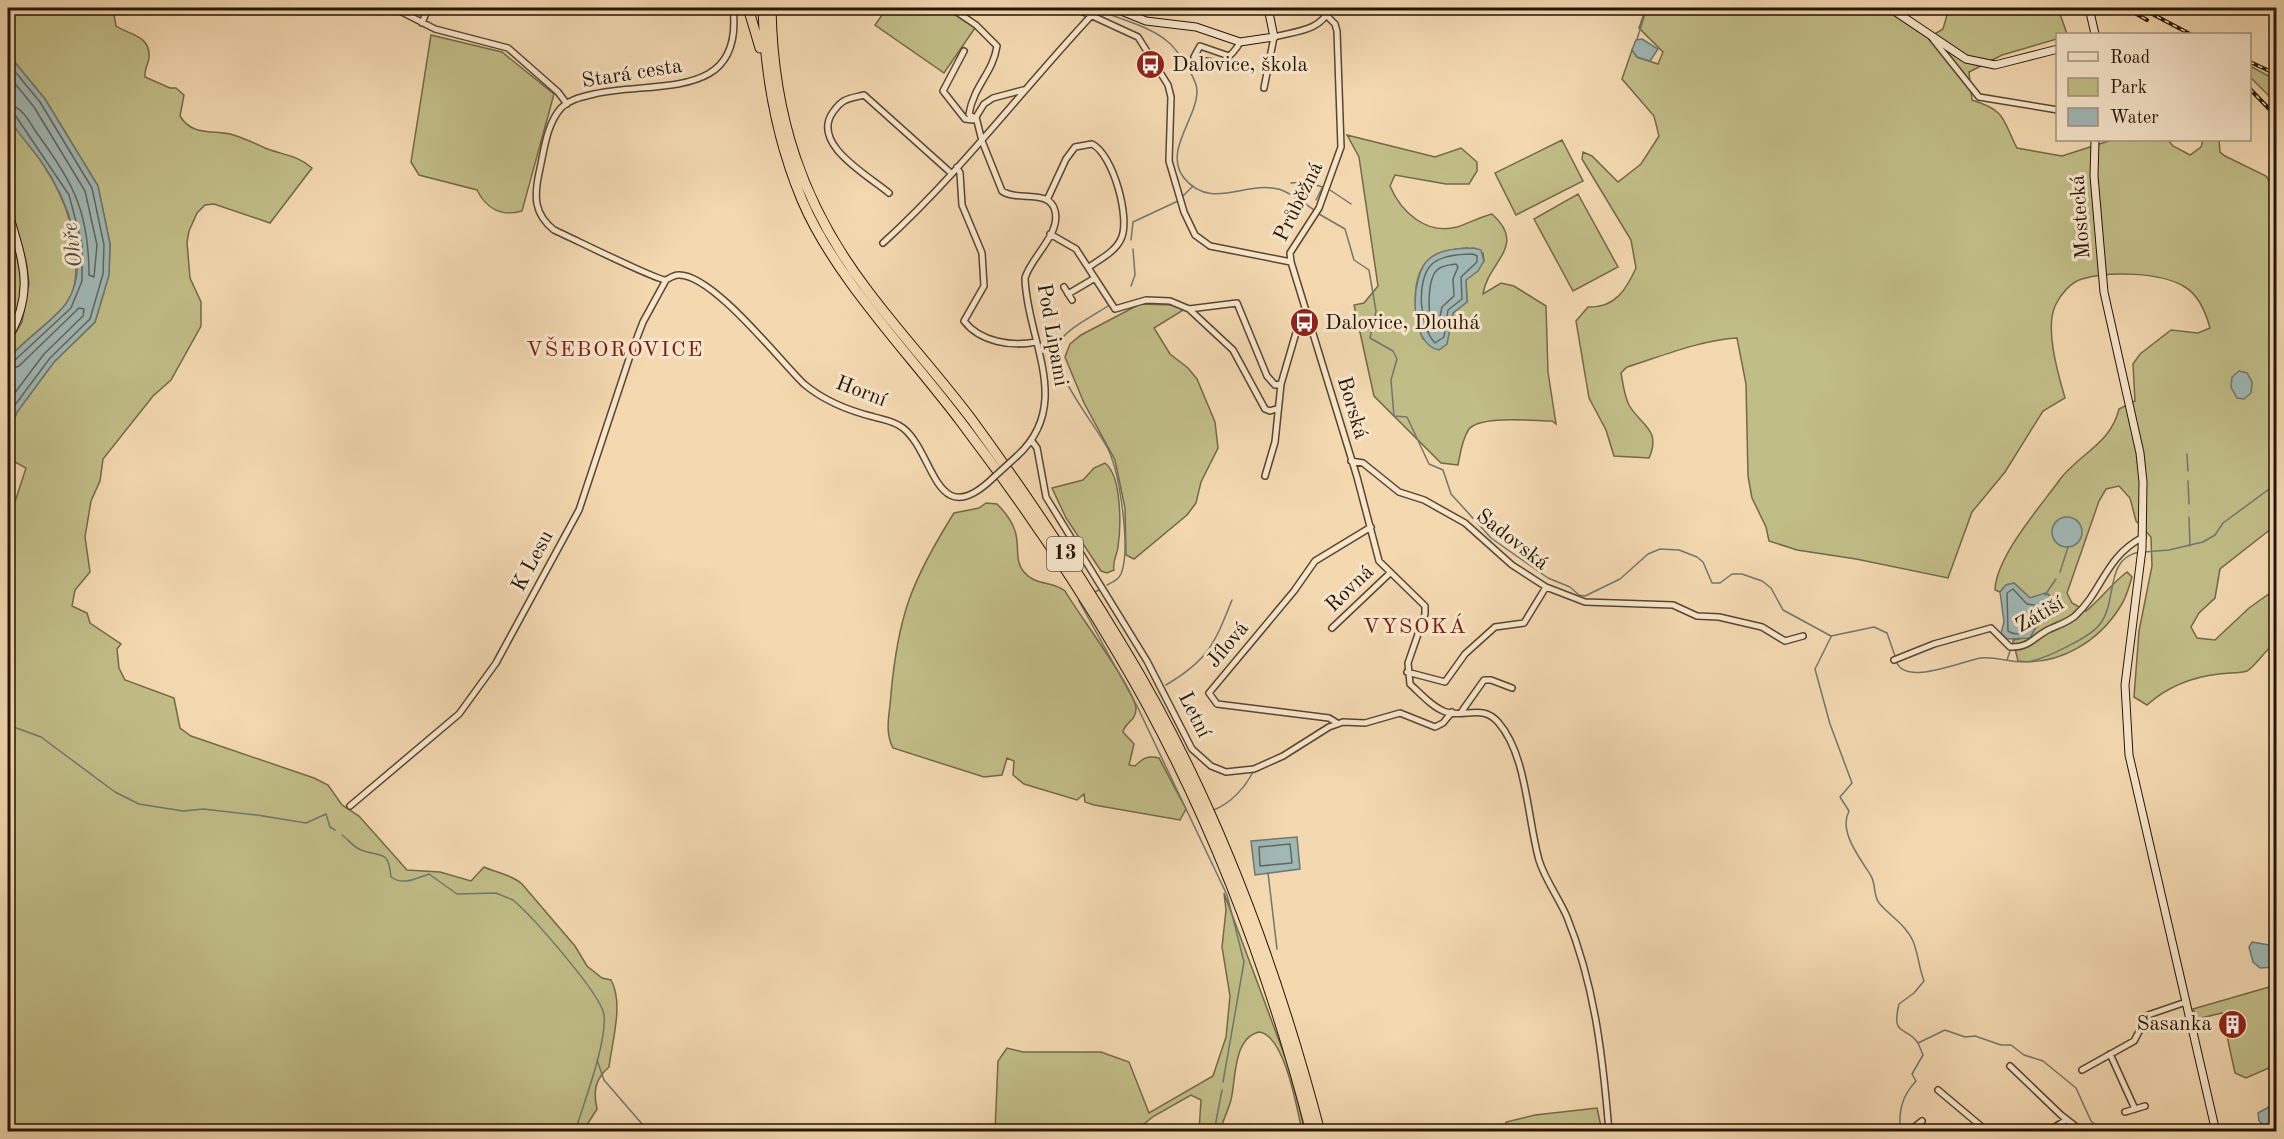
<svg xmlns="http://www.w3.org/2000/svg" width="2284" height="1139" viewBox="0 0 2284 1139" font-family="'Old Standard TT',serif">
  <rect width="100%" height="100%" fill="#f3d8b0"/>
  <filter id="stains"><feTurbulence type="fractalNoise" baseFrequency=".00333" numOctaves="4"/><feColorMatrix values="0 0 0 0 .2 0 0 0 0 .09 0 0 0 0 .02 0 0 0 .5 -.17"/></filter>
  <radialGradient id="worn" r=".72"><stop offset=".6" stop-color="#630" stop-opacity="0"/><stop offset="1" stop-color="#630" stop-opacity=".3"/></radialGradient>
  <!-- green -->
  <path fill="#c1bd87" stroke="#736946" stroke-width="1.5" fill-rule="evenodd" d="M8 8H113L116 26C129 35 151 35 149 58 148 65 144 69 145 77L170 88H176L184 95 180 116C192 136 211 130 230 134 242 137 254 143 265 148 282 155 298 155 312 168L270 223 214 204 205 205 197 213 189 231 187 242 190 278 201 302V326L171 380 153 396 103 459 100 481 91 501 85 537 90 572 75 590 72 606 87 613 90 623 121 644 117 649 119 668 125 680 174 698 180 728 191 736 314 778 328 785 342 805 359 816 407 870 440 872 471 881 484 867C497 873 513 875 522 884L575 946 587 966 602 978 611 980C624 1003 612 1042 609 1067 595 1079 593 1091 597 1109L583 1131H8V556L13 548 14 505 26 468 8 458V435L17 412 54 362 95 322 109 275 110 244 98 186 45 99 8 54Z
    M887 8H945L975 28 944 73 875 25Z
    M1646 8H1883L1928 38 1943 29 1949 8H2058L2067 34H2058L2057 39 2002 55 1969 72 1972 100C2007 111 2002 119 2017 148L2062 156 2112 140H2168L2173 146 2190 155 2201 147 2203 140H2219L2220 152 2225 156 2266 176 2276 191V525L2220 569 2215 598 2199 613 2191 627 2197 638 2215 640 2249 608 2276 589V642C2266 649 2254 668 2247 671 2239 674 2227 672 2219 674 2192 677 2167 687 2147 705L2134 697 2139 631 2152 566 2151 537 2136 521 2130 498 2119 486 2106 489 2099 501 2067 593 2072 603 2086 611C2101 599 2111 584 2127 572L2132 577C2129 587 2126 599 2120 607 2099 641 2059 666 2018 661L2013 640C2033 640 2047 616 2051 597L2048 594 2030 598 2014 583 2006 585 2000 592 1995 590C1996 556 2041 506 2061 478 2081 453 2111 443 2119 409L2135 401 2133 364 2140 354 2171 330 2198 333 2210 328C2206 313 2198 295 2185 287 2161 272 2109 271 2082 279 2071 282 2061 294 2056 304 2044 327 2058 374 2065 398L2043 411 2005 472 1972 512 1948 578 1856 559 1797 550 1769 541 1766 527 1752 498 1748 476 1746 384 1737 338C1701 340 1662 356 1627 367L1621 373C1623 383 1624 395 1629 405 1640 425 1662 429 1649 458L1614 456 1606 430 1589 398 1576 321 1588 307C1615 308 1626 290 1636 268L1631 240 1582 159 1583 152 1592 156 1618 182 1641 164 1659 136 1654 116 1622 79 1632 50 1637 57 1658 64 1663 52 1639 28Z
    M431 35 502 52 554 94 522 211C501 217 486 208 477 190L419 175 411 162Z
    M2250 66 2276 80V103L2250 77Z
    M8 115C43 163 77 204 76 267 76 280 74 296 65 306 48 325 25 339 8 359V345L22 322 29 283 26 261 8 198Z
    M1347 135 1435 157 1461 148 1477 162V171L1469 184H1446L1395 175 1390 186C1401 212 1426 235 1457 227 1469 223 1480 217 1492 214 1528 246 1488 261 1483 294L1501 283 1514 286 1546 306 1548 372 1556 424 1552 421C1533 421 1480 415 1469 429 1462 439 1460 454 1458 465L1441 463 1374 396 1354 305 1364 303 1378 286 1359 157ZM1467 248 1483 253 1484 261 1466 280 1467 302 1453 313 1452 326 1423 339C1413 314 1408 266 1439 253 1447 250 1458 249 1467 248Z
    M1562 140 1583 181 1516 215 1495 173Z
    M1578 194 1618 267 1573 291 1534 219Z
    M8 223C19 261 30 295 8 331Z
    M1140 304 1174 305 1185 309 1154 328 1170 354 1188 368 1197 379 1215 422 1218 448 1201 482 1196 503 1187 515 1134 559 1126 555 1125 508 1115 460 1084 403 1065 357 1070 344 1081 335Z
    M1105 463C1122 476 1121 527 1118 547 1117 555 1112 562 1114 570L1107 573 1101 571 1066 518 1052 488 1083 480 1094 468Z
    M986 503 997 504C1004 511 1012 521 1015 531 1020 545 1014 561 1024 572 1035 586 1053 581 1065 591 1077 612 1136 691 1136 709 1136 721 1125 722 1123 732L1134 744 1129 765 1135 766C1143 758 1148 755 1159 758L1186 809 1180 820 1094 805 1085 802 1084 794 1077 800 1024 784 1013 775 1014 761 1007 758 1002 775 984 777 893 748C884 731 890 713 891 694 898 615 912 580 954 513L979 508Z
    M1224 893 1290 1070 1305 1131H1302C1297 1109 1285 1035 1259 1032 1233 1038 1236 1079 1231 1100 1228 1111 1223 1120 1220 1131H1199L1201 1100 1191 1095 1154 1116 1135 1131 995 1132 998 1061 1007 1048 1023 1052H1101L1129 1062 1149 1113 1213 1076 1226 1037 1230 996 1222 947 1226 910Z
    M2276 985V1065L2246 1078 2235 1073 2222 1013 2197 1019 2193 1009Z
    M1597 1108 1602 1131H1505L1506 1122 1535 1115Z"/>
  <!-- water -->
  <path fill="#a0b8b6" stroke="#6f776f" stroke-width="1.5" d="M1642 39 1658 49 1650 61 1637 57 1632 50 1636 40Z
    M8 54 45 99 98 186 110 244 109 275 95 322 54 362 17 412 8 435V359C23 341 57 318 67 302 93 261 66 197 41 161 31 147 16 132 8 116 5 108 6 62 8 54Z
    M1474 248 1481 250 1484 261 1478 271 1466 280 1467 302 1453 313 1447 344 1439 350C1408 344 1410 275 1429 259 1440 249 1460 248 1474 248Z
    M2239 371 2247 373 2252 382 2251 393 2244 399 2237 398 2231 387 2232 377Z
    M2052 532a15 15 0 1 1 30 0a15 15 0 1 1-30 0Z
    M2014 583 2030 598 2045 593 2051 597 2030 638 2007 639 2001 633 2004 622 2000 592 2006 585Z
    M1297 837 1300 869 1255 875 1251 841Z
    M2252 942 2269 945 2276 950V967L2260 968 2253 962 2249 947Z
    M2276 1098V1119L2273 1121 2276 1130 2270 1131 2259 1121 2258 1113 2269 1107Z"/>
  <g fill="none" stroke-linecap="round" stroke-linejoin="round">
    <!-- shore -->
    <path stroke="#62665d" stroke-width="1.5" d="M8 63 40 102 92 188 104 245 103 274 90 319 50 358 12 409 8 419
      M8 75 34 107 85 191 97 245 94 277 89 275C89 211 73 182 36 132 29 121 22 106 8 105
      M8 112 15 115 69 195 82 244V281L71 308 14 361 8 362
      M1473 254 1477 256V262L1461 277 1462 299 1448 310 1444 337 1435 343C1420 328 1415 280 1432 264 1442 255 1461 254 1473 254Z
      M1456 264 1458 267 1453 279 1454 296 1442 307 1438 326 1434 328C1427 317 1427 280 1437 270 1442 265 1450 265 1456 264Z
      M8 370 19 366 79 308 84 309 83 316 44 354 8 402
      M2013 589 2027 604 2040 606C2035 620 2025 642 2008 631L2007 593Z
      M1290 844 1292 863 1260 866 1259 847Z"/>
    <!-- stream -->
    <path stroke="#6f776f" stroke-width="1.5" d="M1101 11C1122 20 1149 26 1167 41 1176 48 1181 57 1187 66 1191 74 1197 82 1197 91 1197 119 1163 151 1184 178 1211 211 1245 181 1278 189 1290 192 1304 203 1314 210
      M1637 39 1647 8
      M1291 183 1305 182 1323 187
      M1330 190 1351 204
      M1183 196 1193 186
      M1316 200 1322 188
      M1319 214 1345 229 1354 260 1369 270 1376 311 1370 338 1393 351 1397 359 1391 380 1394 416 1407 417 1429 464 1443 470 1451 494 1491 538 1548 578 1570 587 1579 595 1585 596 1620 579 1648 554 1660 549 1679 550 1697 557 1703 562 1712 583H1720L1732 574H1742L1762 581 1771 588 1783 610 1831 636 1874 627 1887 633 1895 656
      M1131 240 1133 222 1178 201
      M1131 286 1135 275 1133 249
      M2187 454 2188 471
      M2188 481 2189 504
      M2189 517 2190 546
      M2144 552 2169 550 2203 542 2215 535 2223 523 2276 484
      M2060 572 2068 547
      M1107 585C1113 582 1118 580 1121 574 1131 550 1120 476 1109 451 1098 427 1050 373 1058 345 1062 331 1096 314 1108 306
      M1095 592 1099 590
      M2045 595 2056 579
      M1079 601 1137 706 1227 895 1244 962 1223 1082
      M1831 637 1815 669 1830 724 1852 783 1840 797 1849 811C1838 832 1861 859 1871 876 1876 884 1873 895 1879 903 1890 916 1906 925 1913 941 1918 953 1919 968 1924 981L1914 993 1899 1004C1891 1038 1906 1025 1918 1043L1945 1030 1965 1037 1975 1036 2001 1045H2011L2024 1055 2043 1061 2076 1088 2091 1121 2103 1132
      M2007 660 2014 639
      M1896 661C1905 687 1961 661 1981 658 1998 656 2016 665 2032 661 2048 657 2091 637 2100 624 2118 601 2104 559 2139 552
      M1166 685C1208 660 1214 645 1232 600
      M8 725 41 737 115 792 139 804 183 811 203 809 257 815 306 823 326 814 330 827 335 830
      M1214 810C1232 802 1245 788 1254 770
      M342 835C348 839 353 847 361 850 383 858 388 849 391 877 403 886 417 878 429 874L457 894 496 893 513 900C531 915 602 995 604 1015 607 1043 584 1102 575 1132
      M1268 873 1277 949
      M597 1060 604 1080 649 1132
      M1214 1132 1222 1090
      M1900 1132C1899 1111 1901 1097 1916 1081L1912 1074 1923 1055 1918 1043"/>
    <defs>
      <path id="street" d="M394 8 435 29 508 48 558 92 567 104
        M951 8 976 25 997 46C993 73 974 85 969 114L976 120
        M1075 8 1138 37 1168 85 1171 97 1169 161 1184 212 1195 235 1210 246 1291 262
        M1327 16 1335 24 1337 31 1341 147 1319 208 1290 253 1291 262 1357 477 1379 561 1425 606V614L1408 663 1410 684C1420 693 1433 708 1446 712 1465 718 1482 704 1498 722 1527 755 1527 817 1539 860 1545 880 1559 898 1567 917 1595 986 1603 1058 1609 1132
        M422 23 428 8
        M1932 38 1979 97 2058 110
        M964 51 943 91 965 119 973 120
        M1229 56 1200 46 1194 57 1197 60 1221 63C1229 57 1236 51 1240 42
        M1264 88 1274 37C1296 31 1321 31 1330 8
        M957 167 960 173 962 205 982 253 984 286 964 321C980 342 1012 347 1036 342
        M889 193C869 176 810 144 833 112 843 98 848 99 864 95L951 173
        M1047 200 1066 159 1075 147 1092 144C1113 154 1131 219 1121 239 1115 252 1100 259 1089 267
        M1050 234 1076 249 1115 309 1146 300 1170 301 1189 309 1237 303 1267 376 1275 385 1281 384 1298 326 1306 312
        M883 243C959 174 1021 91 1091 16
        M666 280C658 281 570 237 554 230 534 214 534 197 539 173 544 152 546 125 561 108 570 99 582 97 594 94 656 80 744 102 733 8
        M666 280C670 278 674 275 678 275 712 273 780 361 804 384 823 400 850 411 874 417 884 420 894 421 903 428 935 453 935 534 993 478
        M1064 287 1072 300
        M1068 294 1095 278
        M1189 309 1233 350 1265 409 1270 411 1276 409
        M1031 440 1037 448 1046 497 1147 661 1192 749 1211 766 1226 772 1254 769 1283 756 1329 727 1343 722 1365 723 1400 713 1435 727 1443 723 1452 712
        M1017 456C1074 404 1027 341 1025 278 1031 257 1061 234 1055 211 1050 188 1016 202 1002 191L982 141 976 117 984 104 993 98 1023 90
        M1351 461 1363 463 1399 492 1424 500 1465 523 1512 565 1546 587 1585 602 1673 605 1697 616 1719 617 1762 627 1785 641 1803 636
        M1265 476 1275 442 1281 384
        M1332 628 1390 573
        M1894 660 1934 644 1991 628 2010 647C2028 648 2032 639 2046 631 2055 626 2067 623 2075 616 2104 589 2104 558 2143 537
        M1407 672 1445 682 1465 654 1495 627 1524 623 1546 587
        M1462 711 1484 680H1491L1512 688
        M1337 723 1329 718 1217 704 1209 693 1294 591 1315 561 1371 527
        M350 806 459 714 496 663 579 510 630 356 643 322 666 280
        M2110 1054 2135 1109
        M2010 1066 2061 1115 2083 1132
        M2082 1070 2134 1041 2148 1015 2186 1002
        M1938 1090 1988 1132
        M2125 1112 2145 1106
        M1908 1132 1922 1121
        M2047 1132 2066 1120"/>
      <path id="secondary" d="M1091 8V16L1100 8
        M1114 8 1146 21 1196 27 1240 42 1274 37 1268 8
        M1890 8 1966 59 1995 65 2058 49
        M2089 8 2095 34
        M2095 140 2094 176 2104 292 2140 453 2143 482 2142 549 2125 685 2129 755 2216 1132
        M8 211C22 259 36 291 8 338"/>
      <path id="highway" d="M763 8C765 74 776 138 802 200 835 278 910 354 961 422 1018 497 1071 574 1118 654 1206 802 1268 966 1311 1132
        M771 8C773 116 802 205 868 291 901 335 939 376 972 420 1026 494 1077 570 1124 648 1214 796 1276 964 1320 1132
        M749 11 760 48"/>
    </defs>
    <!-- street casing -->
    <use href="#street" stroke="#58462f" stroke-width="8"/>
    <!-- secondary casing -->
    <use href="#secondary" stroke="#251504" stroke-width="9"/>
    <!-- highway casing -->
    <use href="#highway" stroke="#251504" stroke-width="11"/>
    <!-- street -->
    <use href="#street" stroke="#f7e6cc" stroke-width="5"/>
    <!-- secondary -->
    <use href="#secondary" stroke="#f7e6cc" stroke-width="7"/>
    <!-- highway -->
    <use href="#highway" stroke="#f3d8b0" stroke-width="9"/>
    <defs>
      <path id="rail" d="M2126 8 2147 20
        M2141 8 2190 34
        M2250 62 2276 74
        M2250 89 2276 116"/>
    </defs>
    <!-- rail casing -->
    <use href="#rail" stroke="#251504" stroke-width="4"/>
    <!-- rail -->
    <use href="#rail" stroke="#f7e6cc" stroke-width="1.5" stroke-dasharray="4.5" stroke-linecap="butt"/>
    <defs>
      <path id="street-bridge" d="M993 478 1017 456"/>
    </defs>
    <!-- street-bridge casing -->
    <use href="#street-bridge" stroke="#58462f" stroke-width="8" stroke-linecap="butt"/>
    <!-- street-bridge -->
    <use href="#street-bridge" stroke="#f7e6cc" stroke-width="5"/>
  </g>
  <!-- icons -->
  <defs>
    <symbol id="bus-disc" viewBox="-11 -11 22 22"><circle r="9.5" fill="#8f2418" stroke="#f7e6cc"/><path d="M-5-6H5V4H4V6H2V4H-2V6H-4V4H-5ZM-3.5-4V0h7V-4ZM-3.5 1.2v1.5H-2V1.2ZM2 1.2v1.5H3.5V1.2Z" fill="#fff"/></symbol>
    <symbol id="building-disc" viewBox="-11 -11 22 22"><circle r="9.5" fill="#8f2418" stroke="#f7e6cc"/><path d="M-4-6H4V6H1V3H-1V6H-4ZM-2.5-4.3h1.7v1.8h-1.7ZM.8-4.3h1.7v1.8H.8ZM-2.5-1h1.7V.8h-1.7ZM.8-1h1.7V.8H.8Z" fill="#fff"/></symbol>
  </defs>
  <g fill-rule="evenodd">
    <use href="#bus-disc" x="1134" y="48" width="33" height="33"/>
    <use href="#bus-disc" x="1288" y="306" width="33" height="33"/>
    <use href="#building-disc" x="2216" y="1008" width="33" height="33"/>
  </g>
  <g text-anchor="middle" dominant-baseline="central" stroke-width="6" stroke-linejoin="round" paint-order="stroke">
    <!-- shield labels -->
    <rect fill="#f7e6cc" stroke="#645440" stroke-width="1.5" x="1047" y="537" width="36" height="34" rx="4.5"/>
    <g font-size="20" font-weight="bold" fill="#251504">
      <text x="1065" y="554">13</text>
    </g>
    <!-- poi labels -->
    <g font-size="21" fill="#251504" stroke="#f7e6cc" text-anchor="start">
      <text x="1172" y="65">Dalovice, škola</text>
      <text x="1325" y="323">Dalovice, Dlouhá</text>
      <text x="2212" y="1024" text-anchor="end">Sasanka</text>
    </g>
    <!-- street labels -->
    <g font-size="21" fill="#251504" stroke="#f7e6cc">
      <text transform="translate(632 74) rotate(-9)">Stará cesta</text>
      <text transform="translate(1299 202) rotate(-64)">Průběžná</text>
      <text transform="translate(2081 217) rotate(-94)">Mostecká</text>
      <text transform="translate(1052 335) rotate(80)">Pod Lipami</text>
      <text transform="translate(861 392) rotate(21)">Horní</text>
      <text transform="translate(1352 408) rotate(73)">Borská</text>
      <text transform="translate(1512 540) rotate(38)">Sadovská</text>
      <text transform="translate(533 561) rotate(-62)">K Lesu</text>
      <text transform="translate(1350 589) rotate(-44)">Rovná</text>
      <text transform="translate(2040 615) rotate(-30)">Zátiší</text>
      <text transform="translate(1228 645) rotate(-50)">Jílová</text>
      <text transform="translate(1194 715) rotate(63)">Letní</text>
    </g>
    <!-- water labels -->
    <g font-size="22" font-style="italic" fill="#504e42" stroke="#f7e6cc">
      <text transform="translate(73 245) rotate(-97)">Ohře</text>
    </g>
    <!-- neighbourhood labels -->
    <g font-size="22" letter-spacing="1.5" fill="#7a1f14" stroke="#f7e6cc">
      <text x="615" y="350">VŠEBOROVICE</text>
      <text x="1415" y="627">VYSOKÁ</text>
    </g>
  </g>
  <!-- margin -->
  <rect width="2284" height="1139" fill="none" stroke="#f3d8b0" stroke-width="30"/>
  <rect x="9" y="9" width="2266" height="1121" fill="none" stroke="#251504" stroke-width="3"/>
  <rect x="15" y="15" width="2254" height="1109" fill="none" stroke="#251504" stroke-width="1.5"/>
  <!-- legend -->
  <rect x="2056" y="33" width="195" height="108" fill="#f7e6cc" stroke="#a3927c" stroke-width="1.5"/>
  <rect x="2068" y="52" width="30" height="9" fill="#f7e6cc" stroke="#a3927c" stroke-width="1.5"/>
  <text x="2110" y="63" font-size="18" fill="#251504">Road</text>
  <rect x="2068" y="78" width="30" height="18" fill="#c1bd87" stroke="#a3927c" stroke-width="1.5"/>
  <text x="2110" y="93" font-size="18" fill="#251504">Park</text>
  <rect x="2068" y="108" width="30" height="18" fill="#a0b8b6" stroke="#a3927c" stroke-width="1.5"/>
  <text x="2110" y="123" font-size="18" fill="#251504">Water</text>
  <rect width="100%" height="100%" filter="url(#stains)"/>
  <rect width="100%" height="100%" fill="url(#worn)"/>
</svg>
